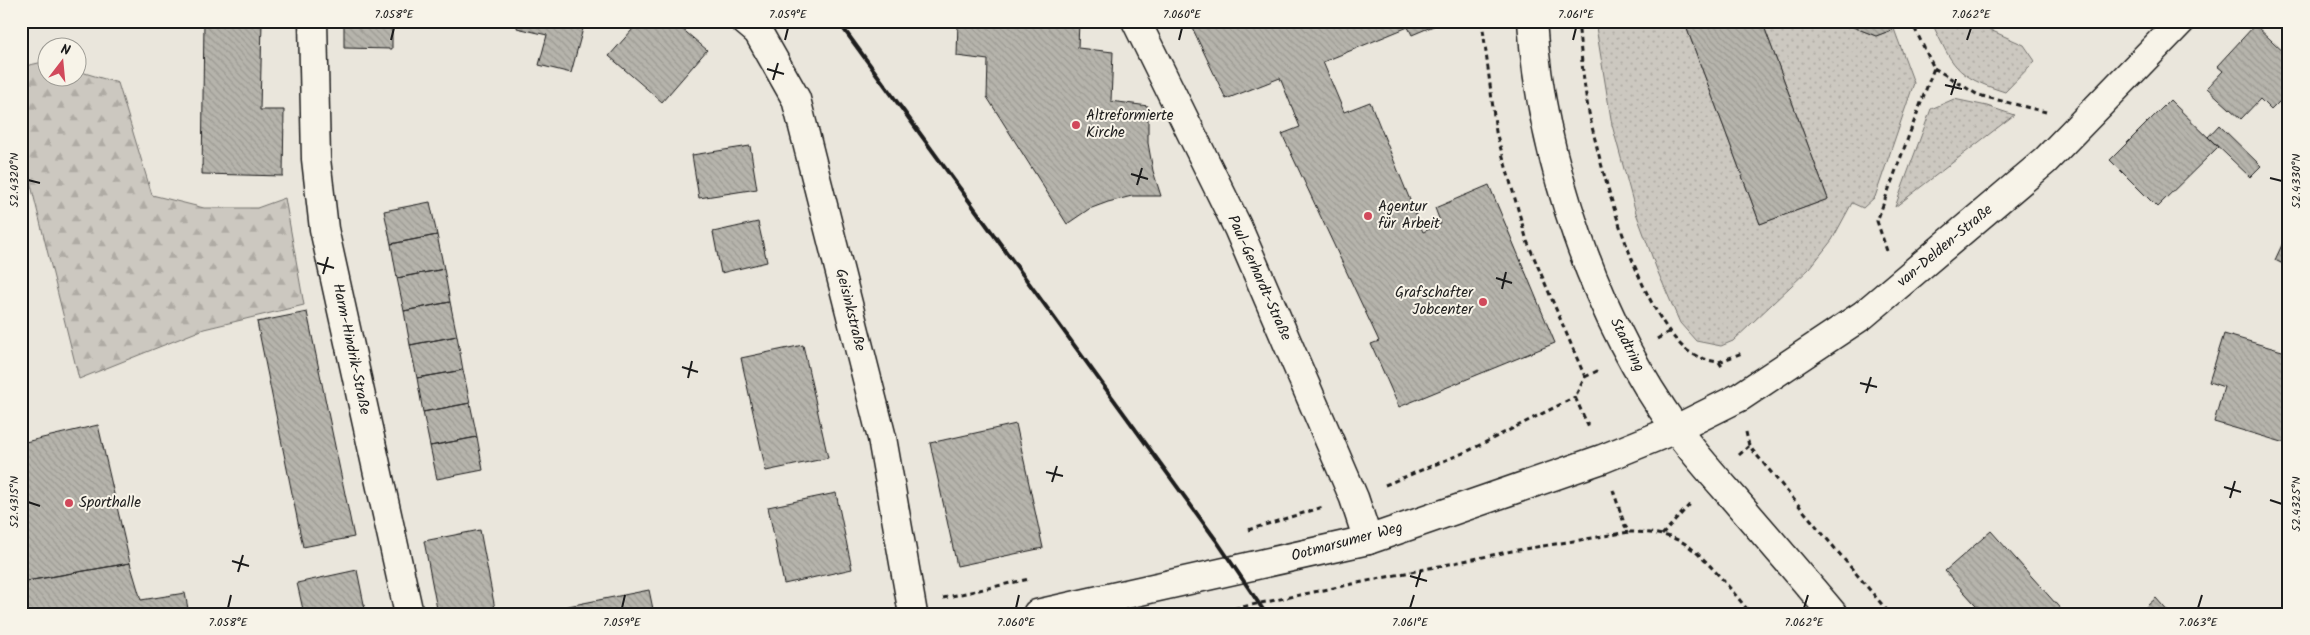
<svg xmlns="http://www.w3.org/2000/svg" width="2310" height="635" viewBox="0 0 2310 635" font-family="Kalam,sans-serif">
  <defs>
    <pattern id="grass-dots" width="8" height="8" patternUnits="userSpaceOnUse" patternTransform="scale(1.25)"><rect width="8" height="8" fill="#ccc8c0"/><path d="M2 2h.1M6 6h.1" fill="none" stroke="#afaba4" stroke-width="1.8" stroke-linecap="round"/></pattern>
    <pattern id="forest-firs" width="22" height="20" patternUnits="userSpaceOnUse" patternTransform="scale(1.25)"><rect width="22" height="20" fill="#ccc8c0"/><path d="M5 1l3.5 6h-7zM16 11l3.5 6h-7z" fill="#afaba4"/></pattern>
    <pattern id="building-back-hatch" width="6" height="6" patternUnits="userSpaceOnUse" patternTransform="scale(1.25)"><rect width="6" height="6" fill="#b6b4ac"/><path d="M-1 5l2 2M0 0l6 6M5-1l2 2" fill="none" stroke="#9c9a93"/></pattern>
  </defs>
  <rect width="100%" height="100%" fill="#eae6dc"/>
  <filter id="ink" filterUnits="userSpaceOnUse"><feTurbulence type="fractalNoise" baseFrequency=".02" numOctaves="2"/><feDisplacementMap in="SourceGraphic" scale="10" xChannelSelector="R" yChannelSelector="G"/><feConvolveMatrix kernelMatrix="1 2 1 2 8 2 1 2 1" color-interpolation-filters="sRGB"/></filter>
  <g filter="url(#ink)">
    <!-- grass -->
    <path fill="url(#grass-dots)" stroke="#74726e" d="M1595 21H1684L1760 224 1828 199 1762 21H1850L1853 27 1876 36 1894 29 1914 83 1875 197 1863 208 1852 203 1832 240 1810 268 1733 341 1721 346 1696 341 1680 323 1657 270 1636 213 1612 125Z
      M1931 21H1970L2024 45 2035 61 2005 92C1954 76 1953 66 1931 21Z
      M1954 99 1987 106 2014 115 1895 207 1931 109Z"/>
    <!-- forest -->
    <path fill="url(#forest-firs)" stroke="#74726e" d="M43 62 47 63 48 78H78V71L118 83 152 195 204 208H257L285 198 304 305 204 329 79 379 27 169 21 167V67Z"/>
    <!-- building -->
    <path fill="url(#building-back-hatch)" stroke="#1c1c1c" d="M21 21H30L29 26H21Z
      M123 21H141L137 27H129Z
      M204 21H262L260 110H284L283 176 202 174Z
      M344 21H392V49L344 48Z
      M518 21H585L571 73 539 65 547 35 517 28Z
      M640 21H673L707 50 662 102 609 56Z
      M958 21H1079L1078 48 1113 52 1111 101 1148 106V143L1153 171 1161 196H1132L1108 202 1089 209 1067 224 987 97 988 60 957 56Z
      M1189 21H1445L1412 35 1408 27 1323 62 1344 112 1370 102 1423 232 1441 224 1435 208 1489 185 1555 343 1399 407 1371 344 1379 341 1282 134 1300 127 1280 78 1226 99Z
      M1684 21H1762L1828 199 1760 224Z
      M1850 21H1916L1876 36 1853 27Z
      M2100 21H2116L2108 29Z
      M2255 25 2289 57V92L2271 110 2260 99 2241 119 2207 88 2223 71 2217 66Z
      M2170 100 2218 147 2157 207 2110 160Z
      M2219 125 2261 166 2250 177 2208 137Z
      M750 146 757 189 699 198 692 155Z
      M430 202 437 235 391 244 384 211Z
      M758 222 767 262 721 273 713 232Z
      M2287 234 2289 235V267L2275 260Z
      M437 235 444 269 397 278 391 244Z
      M444 269 450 302 404 311 397 278Z
      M450 302 457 336 410 345 404 311Z
      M307 312 354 537 303 547 257 322Z
      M2224 334 2289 353V444L2214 422 2224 387 2209 382Z
      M457 336 463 370 417 378 410 345Z
      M803 345 828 458 766 471 741 358Z
      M463 370 470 403 423 412 417 378Z
      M470 403 477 437 430 446 423 412Z
      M1016 424 1043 548 957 566 930 443Z
      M98 425 130 563 21 582V443Z
      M477 437 483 470 437 479 430 446Z
      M836 493 852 569 784 584 768 507Z
      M480 530 496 614H438L424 541Z
      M1991 531 2065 614H1984L1945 571Z
      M130 563 141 600 185 593 189 614H21V582Z
      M357 570 366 614H304L297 583Z
      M649 590 654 614H528Z
      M2156 598 2170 614H2138Z"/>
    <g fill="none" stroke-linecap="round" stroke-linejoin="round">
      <defs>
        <path id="minor" d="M313 21 316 159 324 229 409 614
          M745 21 758 32 796 99 882 438 913 614
          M1136 21 1238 228 1354 498 1368 540
          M1676 429 1740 397 1863 315 2045 161 2181 21"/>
        <path id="tertiary" d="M1532 21C1541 159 1595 317 1676 429 1695 455 1716 478 1737 502 1769 539 1801 576 1833 614
          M1037 614 1368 540 1602 459 1676 429"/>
      </defs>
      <!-- minor casing -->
      <use href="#minor" stroke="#1c1c1c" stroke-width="31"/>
      <!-- tertiary casing -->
      <use href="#tertiary" stroke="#1c1c1c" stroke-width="31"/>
      <!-- path -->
      <path stroke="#1c1c1c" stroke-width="3" stroke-dasharray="5 4" stroke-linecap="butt" d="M1482 21 1496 132 1527 241 1585 377 1575 397 1589 428
        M1578 21C1581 50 1583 80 1588 108 1601 172 1635 296 1679 343 1690 355 1703 360 1719 362L1723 368
        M1934 68 1978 95 2046 112
        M1887 251 1877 221 1934 68 1912 23
        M1657 339 1670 331
        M1719 362 1742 353
        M1585 377 1601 369
        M1746 432 1749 446 1890 614
        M1739 455 1749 446
        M1385 485 1468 451 1575 397
        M1613 490 1625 526 1630 532C1648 532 1671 534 1687 545 1708 560 1734 593 1751 614
        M1248 530 1323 507
        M1662 535 1692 502
        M943 598 1029 579
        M866 614 880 611
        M1208 614 1512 551 1629 532"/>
      <!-- minor -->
      <use href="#minor" stroke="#f7f3e8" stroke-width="28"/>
      <!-- tertiary -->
      <use href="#tertiary" stroke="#f7f3e8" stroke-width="28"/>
      <!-- rail -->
      <path stroke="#1c1c1c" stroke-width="4" d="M838 21 1216 540 1266 614"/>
    </g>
  </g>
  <!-- ticks -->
  <path fill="none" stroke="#1c1c1c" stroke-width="2" d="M391 40 394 28M785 40 788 28M1179 40 1182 28M1573 40 1576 28M1967 40 1971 28M767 69 784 74M773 80 778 63M1945 85 1962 89M1951 95 1956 79M1131 174 1148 179M2270 178 2282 181M28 180 40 183M1137 185 1142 168M317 263 334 268M323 274 328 257M1496 278 1512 283M1502 289 1506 272M682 367 698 372M688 378 692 361M1860 383 1877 387M1866 393 1871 377M1046 472 1063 476M1052 482 1057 466M2224 487 2241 492M2230 498 2235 481M2270 500 2282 504M28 502 40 506M232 561 249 566M238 572 243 555M1410 576 1427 581M1416 587 1421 570M228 608 231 595M622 608 625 595M1016 608 1019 595M1410 608 1414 595M1804 608 1808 595M2198 608 2202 595"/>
  <!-- markers -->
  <g fill="#d1495b" stroke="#f7f3e8" stroke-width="2">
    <circle cx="1076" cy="125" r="5"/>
    <circle cx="1368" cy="216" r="5"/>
    <circle cx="1483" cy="302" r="5"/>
    <circle cx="69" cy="503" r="5"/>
  </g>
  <g text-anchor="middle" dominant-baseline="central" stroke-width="4" stroke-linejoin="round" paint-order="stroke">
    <!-- poi labels -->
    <g font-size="15" fill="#1c1c1c" stroke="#f7f3e8" text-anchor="start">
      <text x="1086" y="116">Altreformierte<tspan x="1086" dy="17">Kirche</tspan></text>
      <text x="1378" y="207">Agentur<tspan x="1378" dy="17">für Arbeit</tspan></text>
      <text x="1473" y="293" text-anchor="end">Grafschafter<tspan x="1473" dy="17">Jobcenter</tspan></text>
      <text x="79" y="503">Sporthalle</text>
    </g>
    <!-- street labels -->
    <g font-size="15" fill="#1c1c1c" stroke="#f7f3e8">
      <text transform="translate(1945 246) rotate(-40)">van-Delden-Straße</text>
      <text transform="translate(1259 278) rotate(66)">Paul-Gerhardt-Straße</text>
      <text transform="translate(850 310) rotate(76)">Geisinkstraße</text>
      <text transform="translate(1627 345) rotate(63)">Stadtring</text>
      <text transform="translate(351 349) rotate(78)">Harm-Hindrik-Straße</text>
      <text transform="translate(1347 542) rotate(-15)">Ootmarsumer Weg</text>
    </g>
  </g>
  <!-- margin -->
  <rect width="2310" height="635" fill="none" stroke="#f7f3e8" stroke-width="55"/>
  <!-- north arrow -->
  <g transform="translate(62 62) rotate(16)"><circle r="24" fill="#f7f3e8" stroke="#9f9d96"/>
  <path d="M0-4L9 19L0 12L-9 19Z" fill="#d1495b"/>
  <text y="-8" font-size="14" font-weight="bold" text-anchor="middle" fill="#1c1c1c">N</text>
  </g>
  <rect x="28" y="28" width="2254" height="580" fill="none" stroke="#1c1c1c" stroke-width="2"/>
  <g font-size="12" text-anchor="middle" fill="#1c1c1c">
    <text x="394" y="18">7.058°E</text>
    <text x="788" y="18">7.059°E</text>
    <text x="1182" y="18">7.060°E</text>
    <text x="1576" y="18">7.061°E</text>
    <text x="1971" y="18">7.062°E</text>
    <text transform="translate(14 180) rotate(-90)" y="4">52.4320°N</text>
    <text transform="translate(2296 181) rotate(-90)" y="4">52.4330°N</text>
    <text transform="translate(14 502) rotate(-90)" y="4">52.4315°N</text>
    <text transform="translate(2296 504) rotate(-90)" y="4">52.4325°N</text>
    <text x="228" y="626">7.058°E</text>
    <text x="622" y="626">7.059°E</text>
    <text x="1016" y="626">7.060°E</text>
    <text x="1410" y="626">7.061°E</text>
    <text x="1804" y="626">7.062°E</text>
    <text x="2198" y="626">7.063°E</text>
  </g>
</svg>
